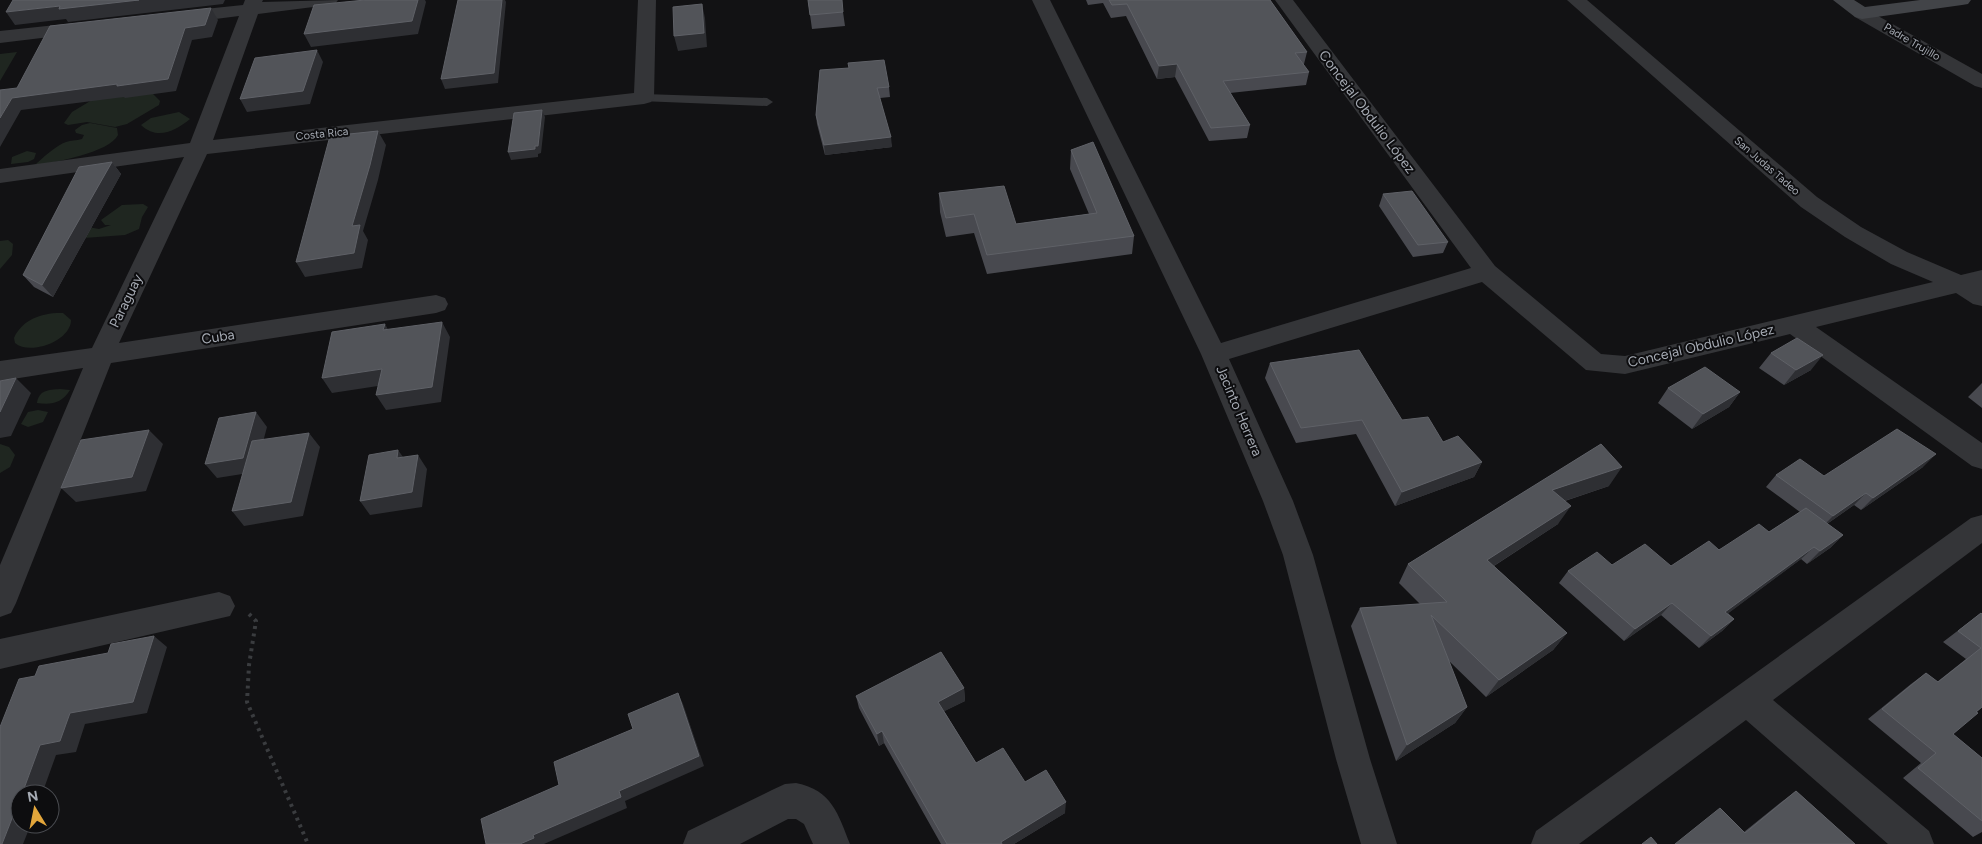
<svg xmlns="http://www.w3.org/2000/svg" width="1982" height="844" viewBox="0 0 1982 844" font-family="Figtree,sans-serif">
  <rect width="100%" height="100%" fill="#121214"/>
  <!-- green -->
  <path fill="#1f2620" d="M17 52 0 81V54Z
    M152 93 160 101 159 105 127 124 115 127 87 122 68 125 64 123 72 112 92 100Z
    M179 112 190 119C174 132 157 140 141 125L151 118Z
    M90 123 117 128 118 135C109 153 54 162 34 166 41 159 57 145 66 142 71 140 76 141 82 139L84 135 76 133 75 130 82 125Z
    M27 151 36 153 34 159 28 162 11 164 12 157Z
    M143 204 148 207 142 217 139 229 125 235 84 238 88 227 99 229 111 225H105L101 220 122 205Z
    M8 240 13 244 12 255 0 269V241Z
    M63 313 71 320C71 341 30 356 15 343L14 338C22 319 44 312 63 313Z
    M60 389 70 390C62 403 52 405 37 403 39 390 48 390 60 389Z
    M38 410 48 412 43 422 28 427 21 424 28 412Z
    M0 444 9 447 15 455 10 467 0 473Z"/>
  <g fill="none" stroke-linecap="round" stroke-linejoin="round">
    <!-- path -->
    <path stroke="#3a3c3f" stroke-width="4" stroke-dasharray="3 4.5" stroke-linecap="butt" d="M249 614 256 621 249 665 247 702 308 844"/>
    <!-- lane -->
    <path fill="#343538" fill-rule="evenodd" d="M644 94 767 98 773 102 767 106 640 101 638 98 640 95Z"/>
    <!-- street -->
    <path fill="#343538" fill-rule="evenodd" d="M245 0H263L262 2 338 0 335 4 329 5 258 14 213 140 634 93 638 0H656L654 98 651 102 644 104 207 154 119 343 436 295 445 298 448 304 445 310 436 313 111 363 16 603 11 613 0 617V565L83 368 0 381V361L92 348 184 157 0 183V169L190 143 239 16 176 24 169 22 167 18 169 14 176 12 243 5Z
      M1032 0H1050L1221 343 1471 268 1275 0H1293L1495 266 1601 354 1625 356 1933 282 1891 264 1845 237 1801 207 1567 0H1587L1817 197 1861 227 1907 252 1961 275 1982 270V306L1973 304 1956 293 1816 327 1982 443V469L1972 466 1790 334 1625 374 1586 370 1482 282 1229 359 1293 501 1313 555 1370 759 1397 844H1361L1336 759 1283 555 1263 501 1201 354Z
      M1862 7 1982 74V88L1975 86 1855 17 1853 13 1855 9Z
      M84 22 91 24 93 28 91 32 0 43V31Z
      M1982 515V543L1773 700 1929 831 1934 844H1888L1746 720 1579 844H1531L1536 831 1971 518Z
      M219 592 230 596 235 606 230 616 0 669V639Z
      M796 783C832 790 838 814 850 844H813L804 824 796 819H788L740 844H683L688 831 772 790 785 784Z"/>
    <!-- secondary -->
    <path fill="#424448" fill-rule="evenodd" d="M1833 0H1854L1865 7 1920 0H1971L1968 4 1962 5 1862 19 1855 17Z"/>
  </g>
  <!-- wall -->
  <path fill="#48494f" d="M808 0 843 12 845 26 812 29Z
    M1086 0H1270L1307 52 1304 64H1303L1309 72 1306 85 1230 93 1250 125 1247 138 1209 141 1175 77 1157 79 1126 16 1111 18 1103 3 1088 5Z
    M820 70 889 87 890 97 880 98 892 147 825 155 817 124 816 115Z
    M1071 150 1134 236 1132 254 987 274 974 233 946 237 940 212 939 193 1016 224 1089 214 1070 169Z
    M112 162 121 174 53 297 34 287 23 275Z
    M1383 194 1448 242 1443 253 1413 257 1379 206Z
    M1771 353 1811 370 1784 385 1759 368Z
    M1270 363 1402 420 1482 462 1474 477 1395 506 1356 434 1296 443 1265 378Z
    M1982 383V408L1968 397Z
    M1668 388 1740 392 1729 407 1692 429 1658 403Z
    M1601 444 1609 486 1565 501 1558 524 1494 566 1567 633 1553 650 1486 697 1449 661 1467 707 1455 723 1396 761 1351 626 1360 608 1420 604 1399 583 1408 564Z
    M1923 467 1861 510 1854 505 1827 524 1843 535 1830 548 1807 564 1801 559 1728 613 1734 619 1722 631 1699 648 1661 615 1624 641 1559 583 1568 571 1612 565 1671 566 1769 532 1800 512 1766 487 1776 475 1824 476Z
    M1981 613 1982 707 1953 734 1982 758V832L1973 837 1903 778 1921 763 1868 719 1911 684 1926 673 1937 682 1966 659 1943 642Z
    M964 688 965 701 944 711 976 763 1025 782 1065 813 1014 844H941L884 743 879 746 859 708 856 696Z
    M1796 791 1855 844H1674L1744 832 1780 803Z"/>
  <!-- shaded-wall -->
  <path fill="#2e2f33" d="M139 0H225L223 4 68 22 66 19 15 25 6 12 60 6Z
    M418 0H425L426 2 418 34 311 47 304 34Z
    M502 0H505L506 2 498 83 445 89 441 79Z
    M702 4 705 18 707 47 678 51 674 36Z
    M211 8 218 20 212 37 192 40 176 91 125 98 124 97 21 110 0 147V118L12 98 185 28Z
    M317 50 323 62 310 104 247 112 240 99Z
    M1177 64 1175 77 1157 79 1159 66Z
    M542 110 545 117 541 153 538 154V157L511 160 508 152Z
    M378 131 386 145 378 180 363 231 368 240 362 268 305 277 296 262 352 226Z
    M891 137 892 147 825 155 824 145Z
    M112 162 121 174 53 297 42 285Z
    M442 322 450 337 441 402 386 410 376 395Z
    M385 324 393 339 383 330Z
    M1823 355 1811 370 1784 385 1796 370Z
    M382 369 391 384 332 393 322 378Z
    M16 378 31 393 11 436 0 438V412Z
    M1740 392 1729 407 1692 429 1703 414Z
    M256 412 267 427 255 472 217 478 205 464Z
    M149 430 163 444 146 491 76 502 61 488Z
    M309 433 320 447 303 516 244 526 232 511Z
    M398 450 408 464 397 458Z
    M1936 454 1923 467 1861 510 1873 498Z
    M418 455 427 469 422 507 370 515 360 501Z
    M1482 462 1474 477 1395 506 1402 492Z
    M1622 467 1609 486 1540 509 1552 490Z
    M1866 493 1854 505 1821 528 1833 516Z
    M1571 506 1558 524 1475 578 1487 560Z
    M1843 535 1830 548 1807 564 1820 551Z
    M1814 547 1801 559 1714 624 1725 612Z
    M1672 603 1661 615 1624 641 1635 629Z
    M1734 619 1722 631 1699 648 1711 636Z
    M1567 633 1553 650 1486 697 1499 680Z
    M154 636 167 647 147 713 85 724 76 752 56 755 42 794H22L40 745 70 713Z
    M964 688 965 701 939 714 938 702Z
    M678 693 683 704 704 766 625 801 627 808 544 844H520L533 835 619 791Z
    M1467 707 1455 723 1396 761 1407 745Z
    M882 731 884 743 879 746 877 734Z
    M20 798V824H31L23 844H2Z
    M1066 802 1065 813 1014 844H1001V842Z"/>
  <!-- building -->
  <path fill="#525459" stroke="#5f6167" d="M13 0H139L59 9 60 6 6 12Z
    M365 0H418L412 21 304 34 314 5Z
    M458 0H502L494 73 441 79Z
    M808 0H842L843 12 810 15Z
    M1109 0H1270L1307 52 1295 53 1309 72 1223 81 1250 125 1211 128 1177 64 1159 66 1127 4 1112 5Z
    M702 4 704 33 674 36 673 7Z
    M211 8 205 25 185 28 168 79 117 86V84L12 98 0 118V90L17 88 50 26Z
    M317 50 303 91 240 99 255 58Z
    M884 60 889 87 877 88 891 137 824 145 816 115 820 70 849 68 848 63Z
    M542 110 538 146H535V149L508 152 514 113Z
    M378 131 370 165 352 226 360 225 354 253 296 262 330 136Z
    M1093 142 1134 236 987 255 974 214 946 218 939 193 1004 186 1016 224 1097 213 1071 150Z
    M112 162 42 285 23 275 79 167Z
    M1412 191 1448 242 1418 245 1383 194Z
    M442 322 432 387 376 395 382 369 322 378 332 332 385 324 383 330Z
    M1797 338 1823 355 1796 370 1771 353Z
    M1359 350 1402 420 1428 417 1443 442 1458 436 1482 462 1402 492 1362 420 1301 428 1270 363Z
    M1705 367 1740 392 1703 414 1668 388Z
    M16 378 0 412V381Z
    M256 412 243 458 205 464 219 418Z
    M1897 429 1936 454 1873 498 1866 493 1833 516 1776 475 1800 459 1824 476Z
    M149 430 132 477 61 488 81 440Z
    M309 433 291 502 232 511 252 441Z
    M1601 444 1622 467 1552 490 1571 506 1487 560 1567 633 1499 680 1431 615 1467 707 1407 745 1360 608 1447 602 1408 564Z
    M398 450 397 458 418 455 412 492 360 501 369 455Z
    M1806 508 1843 535 1820 551 1814 547 1725 612 1734 619 1711 636 1672 603 1635 629 1568 571 1597 552 1612 565 1645 544 1671 566 1709 541 1719 550 1759 524 1769 532Z
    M1981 613 1982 614V707L1976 712 1978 713 1953 734 1982 758V821L1918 768 1936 753 1882 709 1926 673 1938 682 1981 648 1958 631Z
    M154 636 133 702 70 713 60 741 40 745 22 794H20V798L2 844H0V727L19 679 35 676 39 666 108 653 111 644Z
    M941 652 964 688 938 702 976 763 1003 748 1025 782 1046 770 1066 802 1001 842 1002 844H947L882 731 877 734 856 696Z
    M678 693 699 756 619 791 621 797 533 835 534 838 520 844H486L481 819 559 785 554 762 633 729 628 714Z
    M1796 791 1855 844H1675L1720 808 1745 833Z
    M1651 837 1657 844H1642Z"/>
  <g text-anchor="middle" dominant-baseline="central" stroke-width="4" stroke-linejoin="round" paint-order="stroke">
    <!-- far-street labels -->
    <g font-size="11" fill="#a5aab3" stroke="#0d0d0f">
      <text transform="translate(1912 42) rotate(30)">Padre Trujillo</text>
      <text transform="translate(322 134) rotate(-6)">Costa Rica</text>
      <text transform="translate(1767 166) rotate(41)">San Judas Tadeo</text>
    </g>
    <!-- street labels -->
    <g font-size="14" fill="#a5aab3" stroke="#0d0d0f">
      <text transform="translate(1367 112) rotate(53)">Concejal Obdulio López</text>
      <text transform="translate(126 301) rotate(-64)">Paraguay</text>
      <text transform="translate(218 337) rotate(-9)">Cuba</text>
      <text transform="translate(1701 346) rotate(-13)">Concejal Obdulio López</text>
      <text transform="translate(1239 411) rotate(67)">Jacinto Herrera</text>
    </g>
  </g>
  <!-- north arrow -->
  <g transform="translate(35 809) rotate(350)"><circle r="24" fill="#0d0d0f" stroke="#4a4c51"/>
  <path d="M0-4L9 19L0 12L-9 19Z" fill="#e3a63b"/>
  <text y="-8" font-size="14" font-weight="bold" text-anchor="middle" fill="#a5aab3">N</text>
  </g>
</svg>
